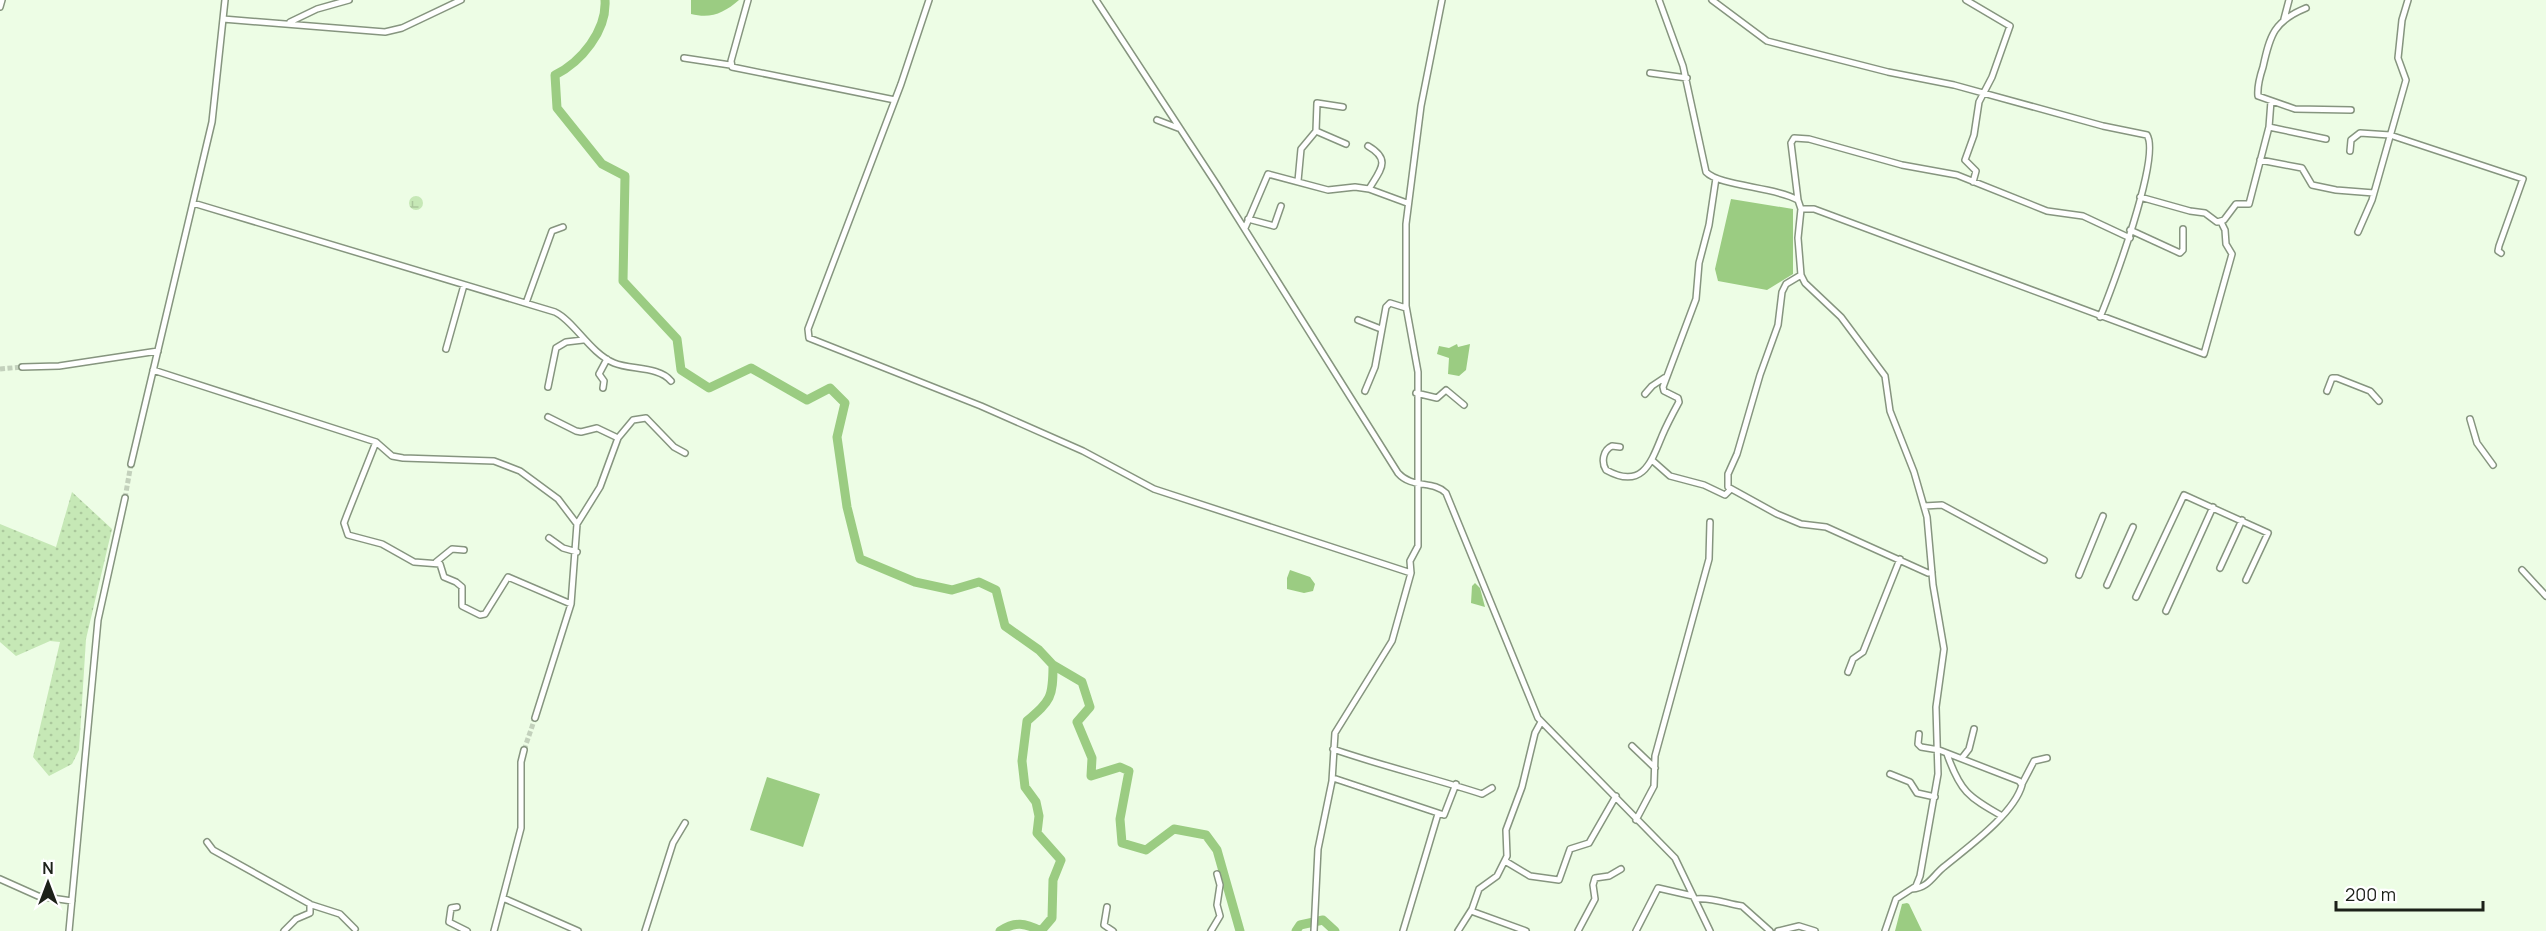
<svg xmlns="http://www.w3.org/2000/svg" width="2546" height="931" viewBox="0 0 2546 931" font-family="Manrope,sans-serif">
  <defs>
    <pattern id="grass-dots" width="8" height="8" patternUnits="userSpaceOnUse" patternTransform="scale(1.5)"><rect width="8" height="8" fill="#c6e8b6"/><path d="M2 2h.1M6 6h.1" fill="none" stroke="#aac79c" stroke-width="1.8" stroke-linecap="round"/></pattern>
    <pattern id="wetland-marsh" width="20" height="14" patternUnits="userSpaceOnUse" patternTransform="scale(1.5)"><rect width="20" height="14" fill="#c6e8b6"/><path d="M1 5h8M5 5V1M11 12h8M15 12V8" fill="none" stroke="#aac79c"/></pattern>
  </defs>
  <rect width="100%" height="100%" fill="#edfde5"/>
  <!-- grass -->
  <path fill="url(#grass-dots)" d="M72 492 112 529 86 639 79 750 72 764 49 776 33 757 60 642 50 641 16 656 0 642V524L56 547Z"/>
  <!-- wetland -->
  <path fill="url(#wetland-marsh)" d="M409 203a7 7 0 1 1 14 0a7 7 0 1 1-14 0Z"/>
  <!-- water -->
  <path fill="#9bcc82" d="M691 0H739C724 13 711 19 691 14Z
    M1731 199 1793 209V274L1767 290 1718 281 1715 269Z
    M1457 344 1458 347 1470 344 1466 370 1459 376 1448 374 1449 358 1437 354 1439 346 1449 348Z
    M1290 570 1310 577 1315 584 1313 591 1304 593 1287 589V578Z
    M1475 583 1480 588 1485 607 1471 603 1472 586Z
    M767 777 820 794 803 847 750 830Z
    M1907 903 1909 904 1922 931H1895L1902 904Z"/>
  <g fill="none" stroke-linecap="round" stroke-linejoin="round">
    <!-- river -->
    <path stroke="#9bcc82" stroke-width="9" d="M605 0C607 31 581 62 555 75L557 108 602 164 625 176 623 281 677 339 681 370 709 388 751 368 807 400 830 388 845 403 837 437 847 507 860 559 915 582 952 590 979 582 996 590 1005 626 1039 650 1053 665 1082 682 1090 707 1077 722 1092 758 1091 776 1120 767 1129 771 1120 819 1122 843 1146 850 1174 829 1206 835 1217 850 1240 931
      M1000 931C1015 921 1025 923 1041 931L1052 918 1053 880 1061 860 1037 833 1039 816 1036 802 1025 787 1022 761 1027 721C1051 700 1053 698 1053 665
      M1296 931 1300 925 1323 920 1335 931"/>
    <!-- street-tunnel -->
    <path stroke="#c3d1bc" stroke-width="5" stroke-dasharray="5 2.5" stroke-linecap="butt" d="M0 369 22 367
      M125 498 131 464
      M524 750 535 718"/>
    <defs>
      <path id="street" d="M748 0 731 61 732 67 895 100
        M929 0 901 84 808 329 809 338 981 406 1083 451 1154 489 1411 573
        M1096 0 1217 185 1398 473C1412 489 1433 480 1446 493L1538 718 1675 858 1710 931
        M1659 0 1683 66 1706 172C1719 186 1776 187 1798 200L1801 209 1798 238 1801 275 1805 283 1841 317 1885 376 1890 411 1914 472 1927 517 1933 585 1944 649 1936 707 1938 774 1920 876 1916 886 1896 899 1885 931
        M1712 0 1767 41 1888 72 1954 85 2103 126 2147 135C2161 157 2112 289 2100 317
        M1966 0 2010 26 1992 77 1979 102 1974 135 1965 160 1976 171 1973 182
        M0 7 2 0
        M2306 8C2274 21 2270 35 2263 67 2260 76 2257 86 2258 96L2295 109 2351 110
        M223 19 385 32 402 28 461 0
        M2284 19 2289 0
        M290 22 317 9 349 0
        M684 58 730 65
        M1650 73 1687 78
        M1157 120 1178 128
        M2269 127 2326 139
        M1316 131 1346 144
        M1368 146C1392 160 1380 170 1369 189
        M2350 151 2351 140 2360 133 2390 135 2523 179 2499 246 2498 251 2501 253
        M2260 160 2302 168 2312 185 2336 190 2374 193
        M1298 181 1301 149 1316 131 1317 103 1343 107
        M2140 197 2190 211 2205 213 2217 222 2224 220 2236 204H2249L2269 127 2271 101
        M1798 200 1791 143 1794 138 1809 139 1902 165 1957 175 2047 211 2083 216 2130 238
        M193 203 555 312C574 321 590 353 614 363 630 370 659 366 671 381
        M1801 209H1814L2204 354 2232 254 2226 244 2225 230 2221 222
        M1248 219 1274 226 1281 206
        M1245 228 1268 174 1328 190 1355 187 1369 189 1407 203
        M2130 230 2180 253 2183 250V229
        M2358 232 2372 200 2406 80 2398 58 2402 20 2408 0
        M1801 275 1786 284 1782 292 1778 325 1760 375 1737 454 1728 474V487L1777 514 1801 524 1826 527 1928 573 1932 572
        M526 303 552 231 563 227
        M1358 320 1381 329
        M446 349 464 285
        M22 367 59 366 158 351
        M153 370 376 442 392 456 403 458 494 461 520 471 558 499 577 524 571 604 535 718
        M548 387 556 348 566 342 583 340
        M603 388 604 381 599 374 607 359
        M1365 391 1375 367 1386 307 1390 303 1406 308
        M2327 391 2332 378H2337L2370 391 2379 401
        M1416 393 1437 398 1446 390 1464 405
        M1645 394 1652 386 1664 378
        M548 417 576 431 581 432 597 428 618 438 600 487 577 524
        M2470 419 2477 443 2493 465
        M618 438 633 420 646 418 674 447 685 453
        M376 442 347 515 344 523 348 535 382 544 414 562 440 564 444 577 456 582 462 587V606L480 615 485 614 508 577 571 604
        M1620 447 1612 446C1603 450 1601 462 1606 470 1642 490 1651 463 1662 436 1667 424 1673 413 1679 402L1678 398 1664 391 1663 387 1696 299 1699 263 1709 225 1716 178
        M1653 461 1670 476 1704 485 1725 495 1731 489
        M131 464 212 122 225 0
        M1924 506 1942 505 2044 560
        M549 538 563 548 577 552
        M436 562 452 549 464 550
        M2220 568 2242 520
        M2522 570 2546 596
        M2079 575 2103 516
        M2107 585 2133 527
        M2136 597 2184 495 2268 533 2246 580
        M2166 611 2213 507
        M1848 672 1853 659 1863 652 1900 559
        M1632 746 1655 768
        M1333 749C1382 766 1433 778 1482 794L1492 788
        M1947 754C1960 791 1968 797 2002 816
        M1962 758 1969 749 1974 729
        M1890 774 1910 782 1917 793 1935 797
        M1333 778 1444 815 1456 784
        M2022 784 2034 761 2047 758
        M1636 820 1654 786 1655 756 1709 559 1710 522
        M207 842 213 850 310 904V913L296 919 284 931
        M1505 861 1530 876 1559 880 1570 849 1589 843 1616 796
        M0 879 38 896 72 901
        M1912 889C1929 888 1933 875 1945 866 1968 847 2014 814 2022 785L2019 781 1939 750 1921 747 1918 744 1919 734
        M503 898 578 931
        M1696 899C1712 897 1727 904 1742 906L1770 931
        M312 905 340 914 355 929
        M457 907 451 908 449 922 467 931
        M1107 907 1104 925 1113 931
        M1471 911 1526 931
        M69 931 98 620 125 498
        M494 931 521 828V762L524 750
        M645 931 673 843 685 823
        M1211 931 1220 916 1217 905 1220 885 1217 874
        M1314 931 1318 849 1332 781 1335 733 1392 641 1411 573 1410 561 1418 546V372L1406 306V224L1421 106 1442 0
        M1403 931 1438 814
        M1458 931 1472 909 1479 889 1497 876 1507 856 1506 830 1522 787 1535 733 1541 722
        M1578 931 1595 899 1593 885 1595 878 1609 876 1621 869
        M1636 931 1658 888 1693 896
        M1778 931 1799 926 1815 931"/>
    </defs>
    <!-- street casing -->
    <use href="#street" stroke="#86957f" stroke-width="8"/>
    <!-- street -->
    <use href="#street" stroke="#fff" stroke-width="5"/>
  </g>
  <!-- north arrow -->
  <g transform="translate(48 883)" stroke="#ffffff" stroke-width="4.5" paint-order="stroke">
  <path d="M0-4.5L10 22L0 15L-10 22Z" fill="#1c2119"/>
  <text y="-9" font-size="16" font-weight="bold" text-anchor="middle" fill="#1c2119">N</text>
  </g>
  <!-- scale -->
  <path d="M2336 901v9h147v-9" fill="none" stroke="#1c2119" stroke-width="3"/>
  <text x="2345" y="901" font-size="18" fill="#1c2119" stroke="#ffffff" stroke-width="4.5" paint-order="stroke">200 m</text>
</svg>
